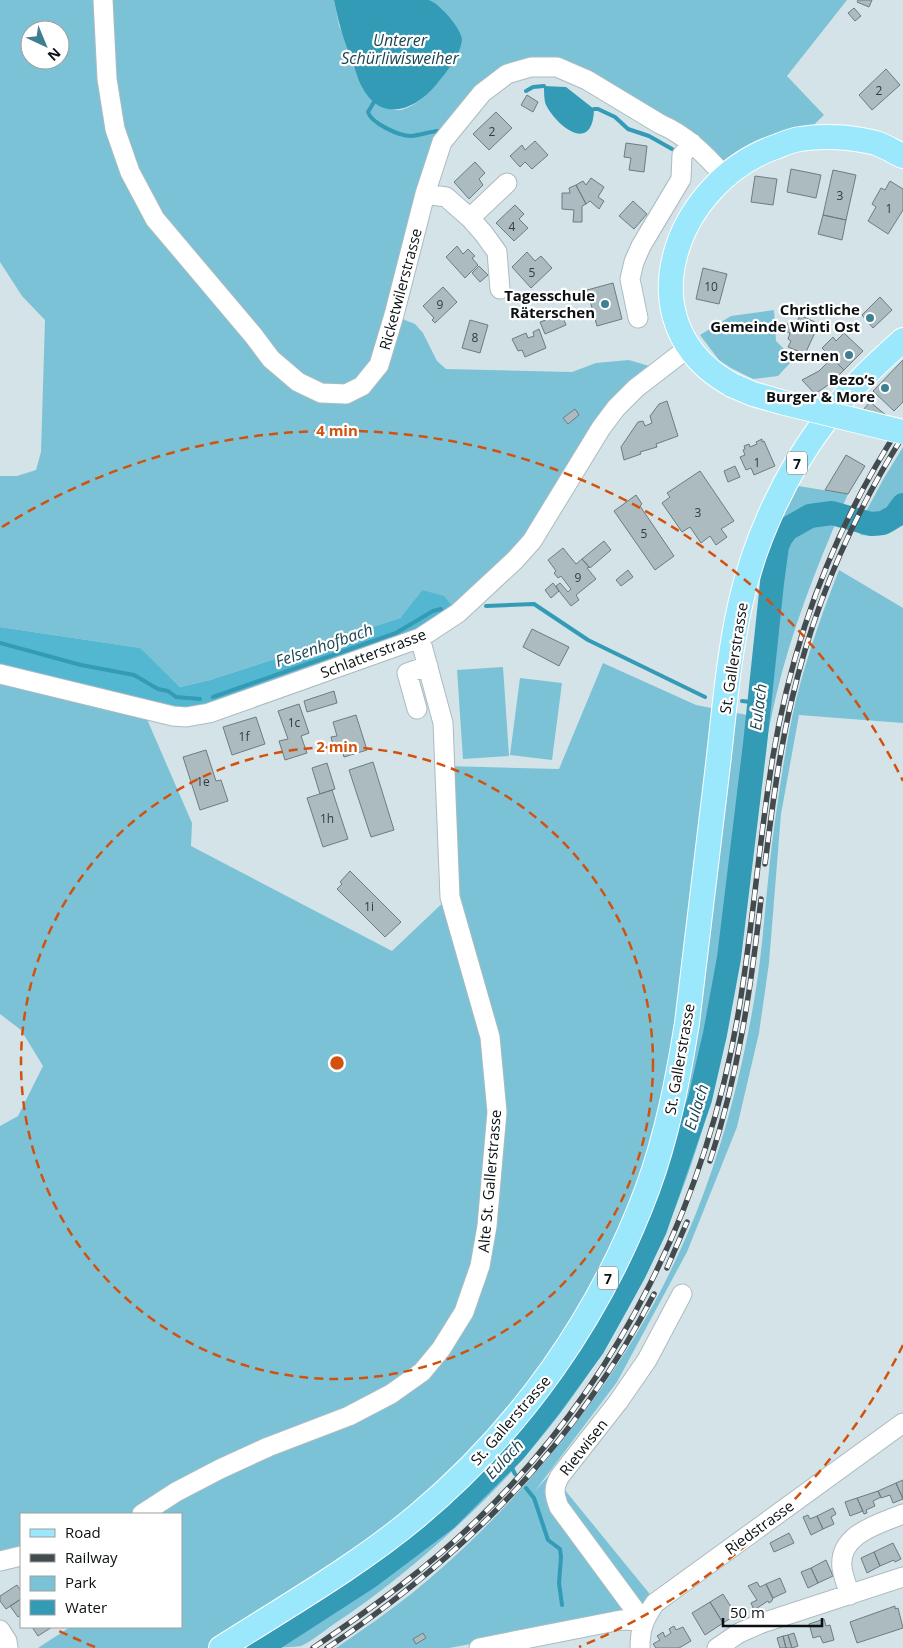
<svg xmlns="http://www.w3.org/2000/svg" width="903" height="1648" viewBox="0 0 903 1648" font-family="'Open Sans',sans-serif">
  <rect width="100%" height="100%" fill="#d4e3e8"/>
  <!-- green -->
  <path fill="#7cc2d7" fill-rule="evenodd" d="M0 0H334L339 26 374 102C383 106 394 113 404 109 425 103 448 70 459 53L444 11 430 0H847L787 76 824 115 799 139 724 176 710 159 557 67 507 74 442 142 395 316 415 324 423 333 437 361 446 369 572 372 596 363 629 360 649 366 557 502 458 613 422 590 400 618 210 680 180 687 139 648 0 627V476H17L36 470 41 452 45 320 22 296 0 262ZM30 30H60V60H30Z
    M774 310 776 341 791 356 790 363 778 376 753 379 731 368 719 360 700 335 731 316Z
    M903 447V524C890 536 878 537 861 535L856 530 884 478Z
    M798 486 848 494C820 559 792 627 776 696 752 798 749 902 732 1005 698 1199 615 1377 470 1514 428 1554 383 1592 334 1624 324 1631 312 1641 301 1646 289 1648 252 1648 238 1648 171 1648 105 1648 38 1648L70 1627H181V1514H21V1556L0 1561V1126L18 1116 43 1066 21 1030 0 1014V674L143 710 192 823 191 846 392 951 450 896 446 766 559 769 603 663 696 705 752 716 763 592 759 575 784 511Z
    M839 570 903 608V723L799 715 781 814 769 963 759 1033 737 1127 687 1252 617 1382 535 1491 551 1473 653 1598 636 1612 620 1616 449 1648H336C361 1631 387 1613 411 1594 513 1512 613 1390 670 1272 712 1187 738 1094 754 1001 764 944 766 886 774 828 780 786 786 742 796 700 807 656 822 613 839 570Z
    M503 667 509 756 463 759 457 670Z
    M520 678 562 683 552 760 510 755Z"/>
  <!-- forest -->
  <path fill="#53b7d2" d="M422 590 444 596 458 613 420 638 186 717 0 674V627L140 648 180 687 210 680 400 618Z"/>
  <!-- water -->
  <path fill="#339bb6" d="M334 0C357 0 380 0 402 0 410 0 421 0 429 0 439 3 462 29 462 40 460 57 446 72 436 85 414 111 381 123 362 87 357 78 355 67 351 58 343 38 338 21 334 0Z
    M544 86 566 87 594 109C593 154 558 128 546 105 544 100 544 91 544 86Z"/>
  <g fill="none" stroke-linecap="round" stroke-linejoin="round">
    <!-- stream -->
    <path stroke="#339bb6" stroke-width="4" d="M526 91 533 87 544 86
      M374 102 368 112C371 123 399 136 411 136 420 135 429 132 438 131
      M594 109H598L615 117 628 129 649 136 672 149
      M486 606 534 604 588 640 705 697
      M0 643 81 665 134 675 158 689 168 691 176 697 200 699
      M213 697 396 633 433 611 441 609
      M742 701 759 703
      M507 1458 515 1474
      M526 1488 534 1498 548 1540 560 1549 561 1557 559 1583 562 1605"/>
    <!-- river -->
    <path stroke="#339bb6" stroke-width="24" d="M259 1648 369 1577 446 1519 515 1450 550 1406 593 1347 634 1273 655 1229 700 1099 715 1034 729 958 755 744 772 583 777 546 781 537 787 529 810 516 832 513 871 524 883 523 895 516 903 505"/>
  </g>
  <!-- building -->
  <path fill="#abbbc0" stroke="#6e7c81" d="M858 0H872L869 7 857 2Z
    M854 8 861 16 855 21 848 13Z
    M886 69 900 85 872 110 859 95Z
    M527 95 538 102 533 112 521 105Z
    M496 112 512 128 489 150 473 134Z
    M535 141 548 155 532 169 525 162 520 167 510 156 522 145 525 150Z
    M626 143 647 146 644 172 629 170 631 158 624 157Z
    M475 162 485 173 479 179 483 185 469 199 454 182Z
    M791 169 821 175 816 198 787 192Z
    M833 170 856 175 846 220 823 215Z
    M755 176 777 179 773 205 751 202Z
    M591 178 604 187 598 197 604 201 599 209 590 201 586 204 576 185 583 181 586 185Z
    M890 181 903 189V210L888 234 868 221 876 207 872 204 881 188 885 190Z
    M576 185 586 204 582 206V222H573L574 210 562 209V193H570L569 188Z
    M633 201 647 214 634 229 619 216Z
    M515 205 524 214 519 219 528 228 514 241 496 223Z
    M823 215 846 220 842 240 818 234Z
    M457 246 463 254 468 249 475 256 472 258 478 265 465 278 446 257Z
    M527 252 535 261 541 256 552 268 531 288 512 267Z
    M479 266 488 275 480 282 472 273Z
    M703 268 727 274 719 304 696 299Z
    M613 283 622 319 597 326 587 290Z
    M443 287 457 302 435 323 432 320 434 318 423 306Z
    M880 297 892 310 873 328 862 315Z
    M560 311 566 325 545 334 540 322 546 320 544 317Z
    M800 315 819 324 805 354 788 347 791 341 788 339 790 333 785 331 789 321 796 324Z
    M470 320 488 325 480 353 462 348Z
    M539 329 546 348 525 357 522 350 518 351 512 339 526 333 528 338 534 336 533 332Z
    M844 333 863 351 844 370 822 348 833 337 836 341Z
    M832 358 844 370 831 383 815 394 802 380 819 371Z
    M903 360V402L894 411 873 391Z
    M667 401 678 436 656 444 657 447 640 452 641 454 624 460 621 447 638 422 643 421 645 426 652 423 650 416 659 404Z
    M870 402 887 416 862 411Z
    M575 409 579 415 568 424 563 418Z
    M762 439V442L764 441 775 466 754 475 751 468 746 470 740 457 745 455 743 450 745 449 744 446 749 444 750 447 757 444 756 442Z
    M846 455 865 466 848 494 825 490Z
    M735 466 740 477 728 482 724 471Z
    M700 471 734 521 721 529 727 537 716 545 710 536 701 543 690 527 682 532 662 503 670 497 667 493Z
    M636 495 642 504 640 506 674 556 655 570 614 511Z
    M604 541 611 550 590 568 582 559Z
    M563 548 576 564 582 559 589 567 587 568 596 579 576 595 579 600 571 606 559 591 551 598 545 590 553 583 559 591 556 586 560 583 568 592 571 589 561 576 558 578 554 573 556 571 548 560Z
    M628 570 633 577 621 586 616 580Z
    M532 629 569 647 559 666 523 647Z
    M334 691 337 703 307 712 304 701Z
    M299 704 309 733 301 736 307 753 285 760 279 741 288 739 278 711Z
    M356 715 367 750 344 757 340 744 333 746 331 737 337 736 333 722Z
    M256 717 265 744 232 755 223 727Z
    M206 750 216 781 221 780 228 801 200 810 183 757Z
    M373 762 394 830 371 837 349 770Z
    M327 763 335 789 320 794 312 768Z
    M332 790 348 839 323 847 307 798Z
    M350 871 401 922 385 937 337 889 342 884 340 882Z
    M903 1480V1499L896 1483Z
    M896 1483 903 1499 893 1503 890 1495 881 1498 878 1491Z
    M878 1491 881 1497 873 1501 875 1506 866 1510 867 1513 864 1514 857 1498Z
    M857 1498 863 1511 850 1516 845 1502Z
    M833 1508 836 1514 831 1517 834 1524 823 1529 817 1516Z
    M808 1515 810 1519 817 1516 823 1529 811 1535 803 1517Z
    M789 1533 794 1543 774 1552 770 1543Z
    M893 1543 901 1559 895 1562 894 1560 880 1566 874 1552Z
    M874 1552 880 1566 867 1573 861 1558Z
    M826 1560 833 1576 818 1583 811 1568Z
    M811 1568 818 1583 808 1588 801 1572Z
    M780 1578 786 1592 773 1598 766 1584Z
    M757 1582 760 1587 766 1584 773 1599 772 1600V1601L769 1603 768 1601 754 1610 751 1603 757 1600 748 1586Z
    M17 1585 21 1591V1599L6 1609 0 1601V1596Z
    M723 1594 736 1615 723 1623 710 1602Z
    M21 1599V1615L18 1617 10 1606Z
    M710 1602 723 1623 705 1635 692 1613Z
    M895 1606V1609L898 1608 903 1628 857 1643 850 1622Z
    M824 1619 826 1626 830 1625 834 1640 823 1643 820 1636 813 1638 809 1624Z
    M674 1626 676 1630 683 1627 691 1641 679 1648H656L653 1644 660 1640 657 1636 663 1632 665 1637 671 1633 669 1629Z
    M32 1627H52L38 1636Z
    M423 1633 426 1638 416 1644 413 1639Z
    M794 1633 798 1646 792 1648 788 1635Z
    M788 1635 792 1648H786L783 1636Z
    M783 1636 786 1648H780L777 1638Z"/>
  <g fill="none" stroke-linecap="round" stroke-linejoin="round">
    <defs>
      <path id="minor" d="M103 0 107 79 115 129 130 172 155 219 253 335 271 359 298 382 321 393 346 394 362 386 379 365 394 315 425 194 442 142 482 93 507 74 531 67H557L587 80 660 124C686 135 706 155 724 176
        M425 194 446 197 470 218 484 234 497 252 500 289
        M470 218 507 183
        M638 318 630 279 634 262 641 246 681 179 682 155 692 143
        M0 674 173 716 186 717 209 713 420 638 458 613 515 560 532 541 601 428 616 408 636 388 688 348
        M417 709 407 673 428 666
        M142 1514 176 1492 220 1469 268 1447 349 1416 391 1394 422 1372 441 1349 464 1312 480 1266 487 1226 497 1112 490 1037 450 897 443 723 420 638
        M0 1561 21 1556
        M850 1595C847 1586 843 1576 842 1568 838 1534 879 1524 903 1514
        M643 1621 559 1507C554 1494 553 1488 560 1476L618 1402 647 1360 682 1294
        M0 1630 7 1641 8 1648
        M479 1648 621 1620 643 1621
        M640 1648C640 1628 644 1619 655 1603L903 1423
        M717 1648 739 1633 762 1623 903 1577"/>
      <path id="major" d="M732 385C621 324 676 180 778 146 785 143 793 140 800 139 823 135 853 137 876 143 885 146 894 152 903 156
        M221 1648C287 1606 357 1566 417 1516 521 1429 600 1316 647 1190 667 1136 678 1079 687 1023 697 940 707 856 717 773 724 715 728 657 741 601 755 539 786 472 825 421 847 391 875 365 903 340"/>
    </defs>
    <!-- minor casing -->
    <use href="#minor" stroke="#abbbbf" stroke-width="21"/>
    <!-- major casing -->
    <use href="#major" stroke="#fff" stroke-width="26"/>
    <!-- minor -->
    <use href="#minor" stroke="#fff" stroke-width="19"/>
    <!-- major -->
    <use href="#major" stroke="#9be7fc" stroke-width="24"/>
    <defs>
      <path id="rail" d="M765 864C772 809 779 753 792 699 814 605 852 517 903 436
        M710 1161C738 1076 751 988 761 899
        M667 1268 687 1222
        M313 1648C372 1608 429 1567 480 1517 620 1381 707 1201 739 1009 753 925 759 840 773 756 793 638 836 523 903 422
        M327 1648C466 1555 576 1444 654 1294"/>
    </defs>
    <!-- rail casing -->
    <use href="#rail" stroke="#444b4e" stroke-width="5.5"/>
    <!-- rail -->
    <use href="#rail" stroke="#fff" stroke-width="4" stroke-dasharray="11" stroke-linecap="butt"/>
    <defs>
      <path id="major-bridge" d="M732 385 753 394 781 402 903 432"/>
    </defs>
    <!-- major-bridge casing -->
    <use href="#major-bridge" stroke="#fff" stroke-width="26" stroke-linecap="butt"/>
    <!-- major-bridge -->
    <use href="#major-bridge" stroke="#9be7fc" stroke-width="24"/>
  </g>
  <!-- distance rings -->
  <g fill="none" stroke="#d2520d" stroke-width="2.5" stroke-dasharray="9 6">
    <circle cx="337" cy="1063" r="316"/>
    <path d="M903 1345A632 632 0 0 1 579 1647M95 1647A632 632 0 0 1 55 1629M2 527A632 632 0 0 1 903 781"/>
  </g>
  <!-- markers -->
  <g fill="#3e7f91" stroke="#fff" stroke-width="2">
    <circle cx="605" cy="304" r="5"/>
    <circle cx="870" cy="318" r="5"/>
    <circle cx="849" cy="355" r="5"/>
    <circle cx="885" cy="388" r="5"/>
  </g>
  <g text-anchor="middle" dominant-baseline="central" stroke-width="4.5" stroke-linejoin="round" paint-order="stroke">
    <!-- number labels -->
    <g font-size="12" fill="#333b3e">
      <text x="879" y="90">2</text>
      <text x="492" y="131">2</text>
      <text x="840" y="195">3</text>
      <text x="889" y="208">1</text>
      <text x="512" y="226">4</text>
      <text x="532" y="272">5</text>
      <text x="711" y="286">10</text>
      <text x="440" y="304">9</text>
      <text x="475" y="337">8</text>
      <text x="757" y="462">1</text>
      <text x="698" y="512">3</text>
      <text x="644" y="533">5</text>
      <text x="578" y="577">9</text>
      <text x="294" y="722">1c</text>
      <text x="244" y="736">1f</text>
      <text x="203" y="781">1e</text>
      <text x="327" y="818">1h</text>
      <text x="369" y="906">1i</text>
    </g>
    <!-- shield labels -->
    <g fill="#fff" stroke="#545859" stroke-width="1">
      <rect x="787" y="451.5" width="20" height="23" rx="4"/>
      <rect x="598" y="1266.5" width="20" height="23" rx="4"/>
    </g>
    <g font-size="14" font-weight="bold" fill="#0b1012">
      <text x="797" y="463">7</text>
      <text x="608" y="1278">7</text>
    </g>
    <!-- street labels -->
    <g font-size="15" fill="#0b1012" stroke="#fff">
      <text transform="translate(400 289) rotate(-75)">Ricketwilerstrasse</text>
      <text transform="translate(373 653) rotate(-21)">Schlatterstrasse</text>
      <text transform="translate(733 658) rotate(-81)">St. Gallerstrasse</text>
      <text transform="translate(679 1059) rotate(-80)">St. Gallerstrasse</text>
      <text transform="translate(489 1181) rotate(-85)">Alte St. Gallerstrasse</text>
      <text transform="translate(510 1420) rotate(-49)">St. Gallerstrasse</text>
      <text transform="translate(583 1447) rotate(-52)">Rietwisen</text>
      <text transform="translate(759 1527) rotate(-36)">Riedstrasse</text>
    </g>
    <!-- poi labels -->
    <g font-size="15" font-weight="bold" fill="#0b1012" stroke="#fff" text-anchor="end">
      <text x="595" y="295">Tagesschule<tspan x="595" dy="17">Räterschen</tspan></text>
      <text x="860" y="309">Christliche<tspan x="860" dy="17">Gemeinde Winti Ost</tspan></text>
      <text x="839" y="355">Sternen</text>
      <text x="875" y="379">Bezo‘s<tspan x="875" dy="17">Burger &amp; More</tspan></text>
    </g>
    <!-- water labels -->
    <g font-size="16" font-style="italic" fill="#194551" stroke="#fff">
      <text x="400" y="40">Unterer<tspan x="400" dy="18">Schürliwisweiher</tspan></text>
      <text transform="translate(324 645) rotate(-19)">Felsenhofbach</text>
      <text transform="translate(758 707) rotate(-83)">Eulach</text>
      <text transform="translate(696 1107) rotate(-73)">Eulach</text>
      <text transform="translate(504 1459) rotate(-47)">Eulach</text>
    </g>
  </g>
  <circle cx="337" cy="1063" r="8" fill="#d2520d" stroke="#fff" stroke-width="2.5"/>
  <g font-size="15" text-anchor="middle" font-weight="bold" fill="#d2520d" stroke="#fff" stroke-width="4.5" stroke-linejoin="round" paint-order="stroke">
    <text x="337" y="436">4 min</text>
    <text x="337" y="752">2 min</text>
  </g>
  <!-- legend -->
  <rect x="20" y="1513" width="162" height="115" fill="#ffffff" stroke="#9d9fa0"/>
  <rect x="30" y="1529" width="25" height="8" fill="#9be7fc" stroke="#9d9fa0"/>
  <text x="65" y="1538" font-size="15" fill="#0b1012">Road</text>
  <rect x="30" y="1554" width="25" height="8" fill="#444b4e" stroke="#9d9fa0"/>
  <text x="65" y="1563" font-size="15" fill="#0b1012">Railway</text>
  <rect x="30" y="1576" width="25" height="15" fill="#7cc2d7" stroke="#9d9fa0"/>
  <text x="65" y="1588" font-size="15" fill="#0b1012">Park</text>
  <rect x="30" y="1600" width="25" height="15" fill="#339bb6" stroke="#9d9fa0"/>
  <text x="65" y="1613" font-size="15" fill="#0b1012">Water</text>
  <!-- north arrow -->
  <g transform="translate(45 45) rotate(136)"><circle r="24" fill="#ffffff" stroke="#9d9fa0"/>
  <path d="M0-4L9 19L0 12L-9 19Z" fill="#3e7f91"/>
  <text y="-8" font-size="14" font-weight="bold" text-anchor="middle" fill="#0b1012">N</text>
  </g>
  <!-- scale -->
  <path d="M723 1618v8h99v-8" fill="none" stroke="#0b1012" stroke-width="2.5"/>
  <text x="730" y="1618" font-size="15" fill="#0b1012" stroke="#ffffff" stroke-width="4" paint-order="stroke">50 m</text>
</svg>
